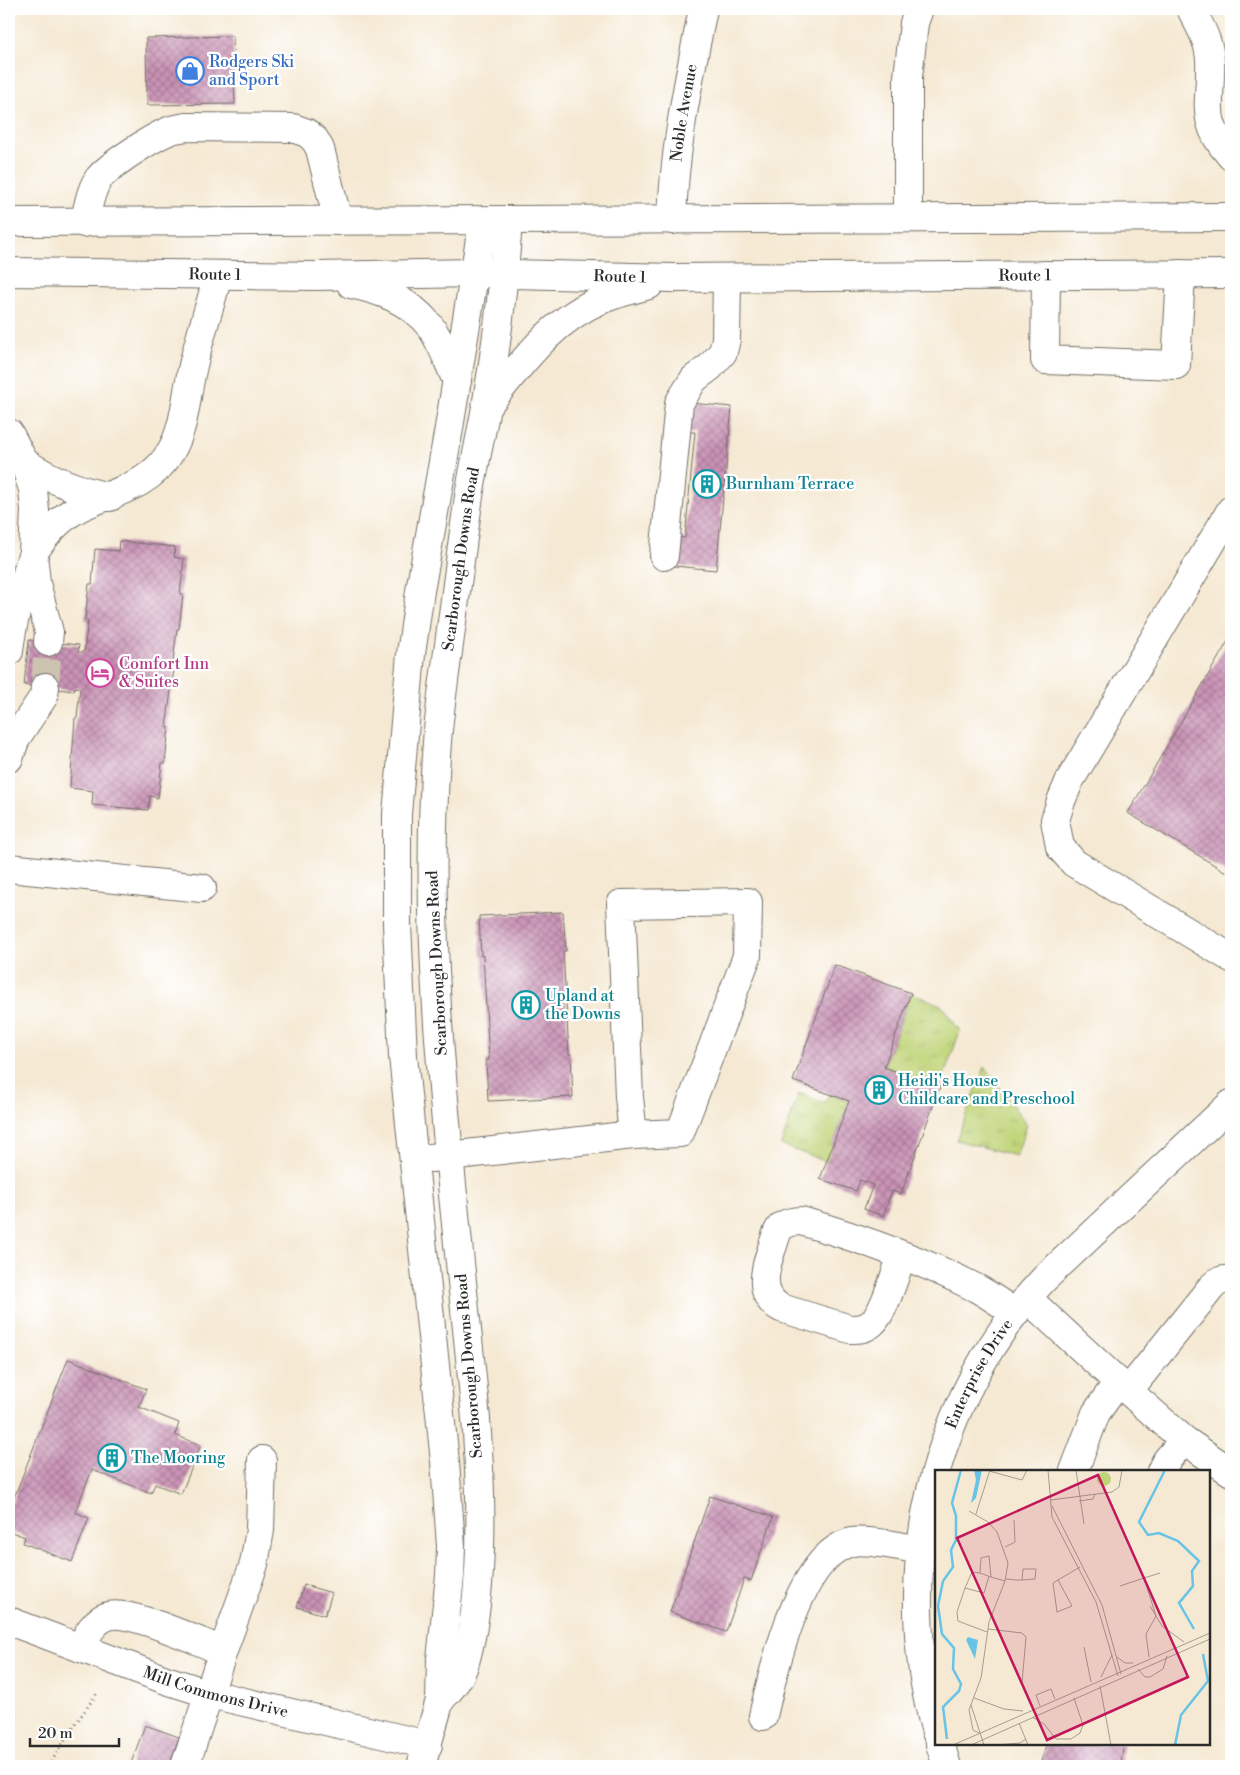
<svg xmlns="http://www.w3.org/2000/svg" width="1240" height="1775" viewBox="0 0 1240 1775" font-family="'Libre Bodoni',serif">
  <defs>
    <pattern id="wetland-marsh" width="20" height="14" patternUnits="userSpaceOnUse" patternTransform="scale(1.25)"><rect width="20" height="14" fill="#bfd477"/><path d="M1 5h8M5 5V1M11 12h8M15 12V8" fill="none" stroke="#a4b667"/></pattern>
    <pattern id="park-tufts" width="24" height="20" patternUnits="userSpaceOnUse" patternTransform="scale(1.25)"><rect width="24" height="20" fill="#bfd477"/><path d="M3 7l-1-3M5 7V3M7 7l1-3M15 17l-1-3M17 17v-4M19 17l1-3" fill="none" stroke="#a4b667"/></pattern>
    <pattern id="building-cross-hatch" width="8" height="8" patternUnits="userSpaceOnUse" patternTransform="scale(1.25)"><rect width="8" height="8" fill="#ca93b6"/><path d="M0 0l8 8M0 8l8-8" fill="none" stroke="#a47894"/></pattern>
  </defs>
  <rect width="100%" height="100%" fill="#fff"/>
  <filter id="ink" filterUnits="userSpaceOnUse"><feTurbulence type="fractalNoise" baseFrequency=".02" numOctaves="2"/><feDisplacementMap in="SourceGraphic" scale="10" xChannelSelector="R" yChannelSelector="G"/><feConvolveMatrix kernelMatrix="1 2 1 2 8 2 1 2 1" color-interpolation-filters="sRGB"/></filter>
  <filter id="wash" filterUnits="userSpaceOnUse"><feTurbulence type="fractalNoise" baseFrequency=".0096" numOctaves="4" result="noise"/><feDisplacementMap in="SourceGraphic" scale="20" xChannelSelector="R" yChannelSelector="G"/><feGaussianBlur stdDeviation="1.12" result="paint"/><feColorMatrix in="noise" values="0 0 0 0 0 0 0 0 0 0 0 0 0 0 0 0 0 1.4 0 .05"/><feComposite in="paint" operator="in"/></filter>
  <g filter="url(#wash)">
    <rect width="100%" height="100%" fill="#f5e9d3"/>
    <!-- wetland -->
    <path fill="url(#wetland-marsh)" stroke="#758051" d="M9 1673 13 1683 17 1715 14 1732 16 1743 9 1761Z"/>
    <!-- park -->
    <path fill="url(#park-tufts)" stroke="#758051" d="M911 993 941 1005 960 1031 940 1087 884 1067Z
      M985 1067 1027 1125 1016 1156 956 1140Z
      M799 1093 825 1103 829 1094 849 1101 827 1162 781 1145Z"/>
    <g id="blocks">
      <!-- building -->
      <path fill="url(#building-cross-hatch)" d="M233 36 235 104 147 105 146 38Z
        M690 403 732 407 716 570 674 566 677 537 685 538 695 432H687Z
        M119 541 175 547 174 557 184 559 180 594H183L179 629H177L173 662H175L166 727H169L165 763H162L158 798 150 796 148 810 92 805 93 791 70 788 75 718H77L80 688 75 687 74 691 24 685 29 640 79 645 78 652H84L88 620H85L89 584H92L95 549 118 551Z
        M1231 636V875L1128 813Z
        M563 912 566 951H563L569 1054H571L573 1097 488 1101 486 1060H489L483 955 481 956 479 916Z
        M835 965 911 993 884 1067 940 1087 901 1194 892 1191 883 1216 864 1209 873 1185 860 1180 856 1191 820 1179 849 1101 793 1081Z
        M68 1359 146 1389 139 1407 179 1423 175 1435 201 1445 181 1494 155 1484 151 1493 92 1470 75 1512 89 1518 72 1562 23 1543 25 1537 9 1531V1502L12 1503Z
        M710 1496 773 1517 751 1581 744 1579 726 1632 670 1612Z
        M304 1585 332 1593 325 1615 297 1607Z
        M145 1725 179 1737 169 1766H130Z
        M1046 1744H1124L1120 1766H1041Z"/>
    </g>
  </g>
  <g filter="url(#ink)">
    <use href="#blocks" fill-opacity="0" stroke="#726e66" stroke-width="1"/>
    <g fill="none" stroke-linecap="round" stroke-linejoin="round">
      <!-- minor-tunnel -->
      <path stroke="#cdc3b1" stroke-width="28" stroke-dasharray="28 14" stroke-linecap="butt" d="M45 687 48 642"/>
      <defs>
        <g id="minor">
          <path d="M1191 9C1199 24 1209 41 1210 59 1212 102 1198 120 1231 156"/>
          <path d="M908 218V77L914 23 919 9"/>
          <path id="s1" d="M672 220C674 148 689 79 703 9"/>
          <path d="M84 223C88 209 90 190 99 178 111 164 153 137 171 130 175 129 181 128 186 127L293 128 307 133 315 140 320 149 338 221"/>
          <path d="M1046 275 1045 360 1176 365 1181 274"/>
          <path d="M9 433 24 462 33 489 35 511 33 553 36 583 49 632 48 642"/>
          <path d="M24 462C51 480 79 491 110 497"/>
          <path d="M1231 510 1070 780 1061 801 1055 820 1060 847 1074 863 1231 958"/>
          <path d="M664 556 679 403 694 379 710 367 723 352 726 339 727 278"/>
          <path d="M9 651C12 624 19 598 27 573 29 566 30 558 34 552 47 532 65 513 87 504 119 491 152 484 171 451 185 427 186 396 192 370 199 338 210 307 218 275"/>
          <path d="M9 758 16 738 44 696 45 687"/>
          <path d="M9 868 202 888"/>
          <path d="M431 1158 633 1135 629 1097 621 904 748 902 747 956 680 1133 633 1135"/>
          <path d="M902 1255C896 1272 884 1313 872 1323 865 1329 858 1329 850 1329L781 1308C757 1296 765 1268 772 1248 775 1241 776 1231 782 1226 788 1222 794 1221 801 1221 860 1238 921 1260 976 1288 989 1295 1002 1304 1015 1313"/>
          <path d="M1027 1298 1118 1382 1184 1440 1231 1472"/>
          <path d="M1129 1390 1210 1289C1217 1281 1221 1279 1231 1280"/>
          <path d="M1074 1471 1096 1413 1118 1382"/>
          <path d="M1161 1471 1166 1461 1184 1440"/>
          <path id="s2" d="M9 1621 166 1680 210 1694 428 1745"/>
          <path d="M81 1648C87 1635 93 1621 108 1616 129 1609 199 1642 223 1651"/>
          <path id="s3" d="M440 1700C448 1692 456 1683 461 1673 467 1660 469 1646 472 1632 484 1564 481 1487 476 1419 455 1194 420 969 437 742 440 702 447 662 452 622 458 578 463 534 470 490 475 462 481 435 486 407 497 345 504 283 508 220"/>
          <path d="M763 1716C773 1671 799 1554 852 1542 866 1539 905 1547 920 1550"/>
          <path id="s4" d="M936 1732C891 1574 931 1399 1044 1279L1231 1104"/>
          <path d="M940 1744 947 1766"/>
          <path d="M185 1766 223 1651 254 1564 260 1530 262 1460"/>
          <path d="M421 1766 440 1700 441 1659 450 1576 451 1546 445 1462 403 1056 397 924V814L411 654 420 591 448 434 483 221"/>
        </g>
        <g id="major">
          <path d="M9 222 1231 217"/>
          <path id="s5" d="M9 272 315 276 474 273 673 278 1231 274"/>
          <path d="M351 284C380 290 409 300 429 325 441 340 448 362 457 381"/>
          <path d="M487 406C521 364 552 319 605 298 619 293 634 289 649 285"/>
        </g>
      </defs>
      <!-- minor casing -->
      <use href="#minor" stroke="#726e66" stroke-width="30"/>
      <!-- major casing -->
      <use href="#major" stroke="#726e66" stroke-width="30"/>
      <!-- path -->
      <path stroke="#726e66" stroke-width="3" stroke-dasharray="1 4" stroke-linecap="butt" d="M49 1766 69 1733 98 1692"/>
      <!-- minor -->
      <use href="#minor" stroke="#fff" stroke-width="28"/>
      <!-- major -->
      <use href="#major" stroke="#fff" stroke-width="28"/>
    </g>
  </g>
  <!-- icons -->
  <defs>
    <symbol id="shop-ring" viewBox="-11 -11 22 22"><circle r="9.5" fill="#fff" stroke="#3f7fe0" stroke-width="1.5"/><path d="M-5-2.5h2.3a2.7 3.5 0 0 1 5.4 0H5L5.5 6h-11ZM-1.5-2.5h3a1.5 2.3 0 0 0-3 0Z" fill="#3f7fe0"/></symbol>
    <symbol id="building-ring" viewBox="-11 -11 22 22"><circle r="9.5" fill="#fff" stroke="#0f9aa8" stroke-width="1.5"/><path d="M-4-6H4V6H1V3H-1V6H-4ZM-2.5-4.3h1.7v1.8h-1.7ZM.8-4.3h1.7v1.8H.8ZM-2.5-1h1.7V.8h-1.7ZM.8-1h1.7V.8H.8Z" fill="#0f9aa8"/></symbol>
    <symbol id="hotel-ring" viewBox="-11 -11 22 22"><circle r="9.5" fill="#fff" stroke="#d1479c" stroke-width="1.5"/><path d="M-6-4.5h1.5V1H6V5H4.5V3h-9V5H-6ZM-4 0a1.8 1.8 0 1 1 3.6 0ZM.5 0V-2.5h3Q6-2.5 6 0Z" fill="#d1479c"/></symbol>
  </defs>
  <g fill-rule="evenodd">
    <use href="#shop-ring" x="174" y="55" width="32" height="32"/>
    <use href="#building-ring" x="691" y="468" width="32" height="32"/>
    <use href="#hotel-ring" x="84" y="657" width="32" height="32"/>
    <use href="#building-ring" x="510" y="989" width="32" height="32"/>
    <use href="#building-ring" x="863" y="1074" width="32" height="32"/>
    <use href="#building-ring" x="96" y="1442" width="32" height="32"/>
  </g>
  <g text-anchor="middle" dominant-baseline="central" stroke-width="4.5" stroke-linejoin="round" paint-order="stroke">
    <!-- shop labels -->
    <g font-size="16" fill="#366cbe" stroke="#fff" text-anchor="start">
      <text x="209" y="62">Rodgers Ski<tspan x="209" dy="18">and Sport</tspan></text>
    </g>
    <!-- street labels -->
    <g font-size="16" fill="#2b2b2b" stroke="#fff">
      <text stroke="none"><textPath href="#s1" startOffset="108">Noble Avenue</textPath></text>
      <text stroke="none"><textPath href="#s5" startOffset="206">Route 1</textPath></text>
      <text stroke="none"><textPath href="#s5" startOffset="1016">Route 1</textPath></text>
      <text stroke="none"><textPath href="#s5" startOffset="611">Route 1</textPath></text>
      <text stroke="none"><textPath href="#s3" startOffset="1154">Scarborough Downs Road</textPath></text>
      <text transform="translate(437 963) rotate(-93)">Scarborough Downs Road</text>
      <text transform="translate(469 1366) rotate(-95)">Scarborough Downs Road</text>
      <text stroke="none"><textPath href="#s4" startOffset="371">Enterprise Drive</textPath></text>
      <text stroke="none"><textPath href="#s2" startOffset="219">Mill Commons Drive</textPath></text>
    </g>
    <!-- culture labels -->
    <g font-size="16" fill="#0d838f" stroke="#fff" text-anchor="start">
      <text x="726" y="484">Burnham Terrace</text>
      <text x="545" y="996">Upland at<tspan x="545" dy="18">the Downs</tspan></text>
      <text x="898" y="1081">Heidi's House<tspan x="898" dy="18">Childcare and Preschool</tspan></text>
      <text x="131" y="1458">The Mooring</text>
    </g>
    <!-- hotel labels -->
    <g font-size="16" fill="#b23c85" stroke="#fff" text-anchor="start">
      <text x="119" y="664">Comfort Inn<tspan x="119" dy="18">&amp; Suites</tspan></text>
    </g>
  </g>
  <!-- overview -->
  <g transform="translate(935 1470)">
    <rect width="275" height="275" fill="#f5e9d3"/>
    <path d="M162 9a7 7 0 1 1 14 0a7 7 0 1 1-14 0Z" fill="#bfd477"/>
    <path d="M39 0H47L41 28 36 33 41 10ZM33 167 43 170 40 189 31 170Z" fill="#68c4e6"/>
    <path fill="none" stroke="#68c4e6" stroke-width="2.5" d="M230 0 204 52 213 65 224 63 243 71 264 91 257 101 258 116 244 133 259 159M12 269 8 237 24 221 26 214 18 199 19 178 7 164 3 136 8 111 18 97 16 80 21 70V46L17 33 26 0M240 275 246 245 273 211 268 184"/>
    <path fill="none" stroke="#a49d90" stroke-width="1" d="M113 0 117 47 161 132 183 206M141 0 149 54M54 1 87 10 92 0M116 30 177 22 184 17 187 0M144 31 158 29 160 24M117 36 167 135 186 204M34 41 53 52 62 62 73 93 70 111 54 152 46 208 34 240 38 260 44 263M41 44 55 0M70 77 80 72 79 50M45 103 46 88 54 86 56 107M54 106 49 123 30 118 37 102 45 103 56 107 70 111M71 109 81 110H87L100 109 101 99H88L87 110M123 110 118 113 122 142 137 136 123 110 145 97M185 116 209 108M30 118 22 142 23 151 52 162M215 136 227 156 249 172M53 159 87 163 91 167 87 213M149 177 156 212M182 187 190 193H198M214 187 211 164 221 146 209 108 225 103M203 199 210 207H215L228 199 232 186M166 207 177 185M165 216 176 275M39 228 69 239 88 241M36 235 49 275M105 236 101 225 116 219 120 229M97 247 109 254 121 269H136L145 263 148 255 139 228M84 253 93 275M18 275 275 163M36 275 275 169M62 275 85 273 91 269"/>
    <path fill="#c2185b" fill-opacity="0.15" stroke="#c2185b" stroke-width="2.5" d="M163 5 253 207 112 270 22 68Z"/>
    <rect width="275" height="275" fill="none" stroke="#2b2b2b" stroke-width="2.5"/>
  </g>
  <!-- margin -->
  <rect width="1240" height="1775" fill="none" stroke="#fff" stroke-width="30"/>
  <!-- scale -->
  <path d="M30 1738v8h89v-8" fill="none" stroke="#2b2b2b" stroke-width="2.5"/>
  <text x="38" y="1738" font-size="15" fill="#2b2b2b" stroke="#ffffff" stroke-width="4" paint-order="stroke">20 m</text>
</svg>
